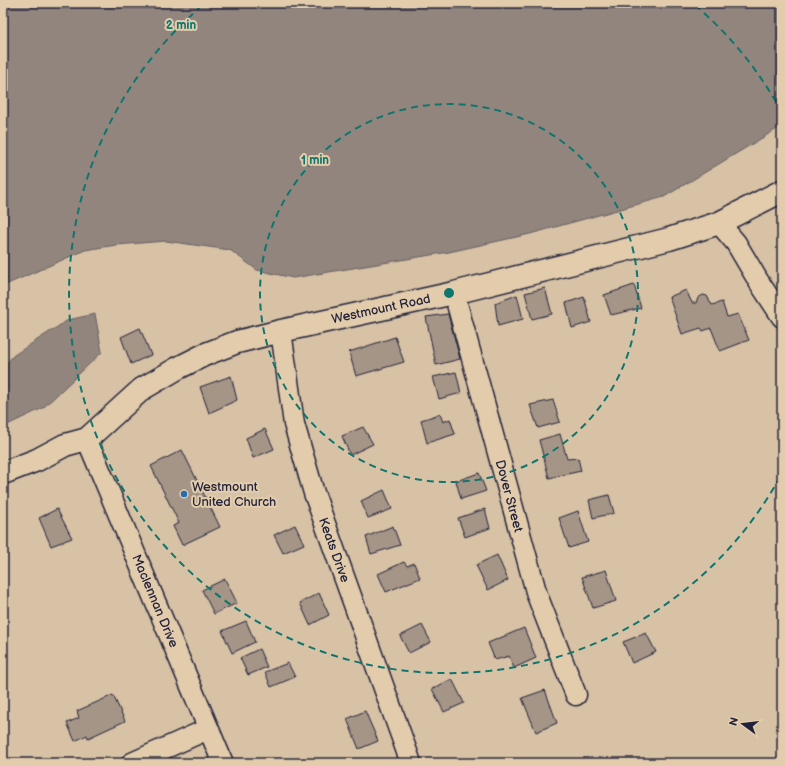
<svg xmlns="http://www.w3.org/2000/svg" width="785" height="766" viewBox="0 0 785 766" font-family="'Balsamiq Sans',sans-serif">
  <rect width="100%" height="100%" fill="#d7c2a5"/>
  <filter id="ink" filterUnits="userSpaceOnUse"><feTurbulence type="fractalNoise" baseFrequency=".025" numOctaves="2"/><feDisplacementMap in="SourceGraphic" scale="8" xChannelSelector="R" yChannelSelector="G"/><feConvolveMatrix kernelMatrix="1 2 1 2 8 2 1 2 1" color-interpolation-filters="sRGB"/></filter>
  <g filter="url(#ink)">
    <!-- water -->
    <path fill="#91857d" stroke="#655d63" d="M3 3H782V127L777 129 664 197 530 234 449 252 293 278 257 270 230 250 166 241 116 245 85 250 3 286Z
      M95 314 102 352 43 408 3 427V367L14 355 68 320Z"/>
    <!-- building -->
    <path fill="#a59587" stroke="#22223b" d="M634 285 641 308 611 315 604 295Z
      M545 288 552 314 532 319 525 293Z
      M686 290 692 303H696L698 298 703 295 707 296 712 305 722 302 727 317 738 314 749 340 720 351 711 328 703 331 701 328 682 334 669 297Z
      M517 295 523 319 498 326 495 303Z
      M584 297 591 322 572 328 566 303Z
      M448 314 460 359 436 365 426 317Z
      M140 328 151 355 131 364 121 337Z
      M395 337 404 362 356 376 349 352Z
      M456 372 461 393 439 399 433 377Z
      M231 376 237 400 209 413 200 387Z
      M553 400 560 422 538 428 530 405Z
      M440 414 443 422 450 419 455 434 427 443 421 420Z
      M363 427 373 444 350 455 342 436Z
      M265 429 274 449 253 458 246 438Z
      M560 434 567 459 578 458 581 471 549 478 539 440Z
      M182 450 220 527 182 545 173 526 179 523 151 466Z
      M479 473 486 491 461 499 456 481Z
      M384 490 392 509 368 518 361 501Z
      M609 495 614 513 593 518 589 500Z
      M57 509 72 538 51 546 39 518Z
      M485 509 490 528 465 537 458 518Z
      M578 511 588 542 569 548 559 518Z
      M295 525 304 544 283 553 274 535Z
      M393 526 400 545 371 554 366 537Z
      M497 555 508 580 488 590 476 565Z
      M404 562 407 566 414 563 420 578 386 592 378 574Z
      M606 570 616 601 593 608 582 577Z
      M225 579 237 603 214 614 202 590Z
      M319 593 329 615 310 625 300 603Z
      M246 621 255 642 232 653 222 631Z
      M422 625 431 642 409 653 400 636Z
      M524 628 536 658 514 668 509 656 495 660 488 643Z
      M646 633 656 652 632 663 623 642Z
      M259 649 267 667 248 675 240 658Z
      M288 663 295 677 271 687 265 672Z
      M452 679 464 703 444 712 432 689Z
      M545 690 557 723 536 732 522 698Z
      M113 695 125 721 88 738 87 735 75 741 67 723 79 718 77 711Z
      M365 711 378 741 359 749 347 719Z"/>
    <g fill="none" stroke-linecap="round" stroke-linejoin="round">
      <defs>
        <path id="minor" d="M719 223 736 243 759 282 782 317
          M454 293 537 595 576 695
          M281 331 294 424 314 493 411 763
          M87 439 223 763
          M132 763 208 729"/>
        <path id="major" d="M3 473 37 460 65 445 87 439 142 389 178 368 206 354 237 342 281 331 454 293 669 239 719 223 782 191"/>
      </defs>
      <!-- minor casing -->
      <use href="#minor" stroke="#22223b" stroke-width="23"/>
      <!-- major casing -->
      <use href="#major" stroke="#22223b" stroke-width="25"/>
      <!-- minor -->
      <use href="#minor" stroke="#e2ccac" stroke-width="20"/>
      <!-- major -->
      <use href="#major" stroke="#e2ccac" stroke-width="22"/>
    </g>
  </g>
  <!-- distance rings -->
  <g fill="none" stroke="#0f766e" stroke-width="2" stroke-dasharray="7 5">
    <circle cx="449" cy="293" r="189"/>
    <path d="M780 477A379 379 0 1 1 203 5M695 5A379 379 0 0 1 780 109"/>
  </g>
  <!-- markers -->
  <circle fill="#1f6fb2" stroke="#e2ccac" stroke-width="1.5" cx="184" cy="494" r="4"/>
  <g text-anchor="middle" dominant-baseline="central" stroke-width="4" stroke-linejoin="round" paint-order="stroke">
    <!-- street labels -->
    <g font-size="13" fill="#22223b" stroke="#e2ccac">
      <text transform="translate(381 309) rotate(-12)">Westmount Road</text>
      <text transform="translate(509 496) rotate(75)">Dover Street</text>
      <text transform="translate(334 550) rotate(70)">Keats Drive</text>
      <text transform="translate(155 601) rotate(67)">Maclennan Drive</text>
    </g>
    <!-- poi labels -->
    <g font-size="13" fill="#22223b" stroke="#e2ccac" text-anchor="start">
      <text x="192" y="487">Westmount<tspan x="192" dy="15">United Church</tspan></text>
    </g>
  </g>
  <circle cx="449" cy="293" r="6" fill="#0f766e" stroke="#e2ccac" stroke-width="2"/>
  <g font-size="12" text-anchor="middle" font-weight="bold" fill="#0f766e" stroke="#e2ccac" stroke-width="4" stroke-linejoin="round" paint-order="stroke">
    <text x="181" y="29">2 min</text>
    <text x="315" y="164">1 min</text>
  </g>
  <!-- margin -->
  <rect width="785" height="766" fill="none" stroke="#e2ccac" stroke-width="16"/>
  <rect x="8" y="8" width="769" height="750" fill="none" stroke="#22223b" stroke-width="1.5" filter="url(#ink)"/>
  <!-- north arrow -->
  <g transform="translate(743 724) rotate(285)" stroke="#e2ccac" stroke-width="3" paint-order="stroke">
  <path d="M0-3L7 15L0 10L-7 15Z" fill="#22223b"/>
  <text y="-6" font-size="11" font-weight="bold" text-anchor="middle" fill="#22223b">N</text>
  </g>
</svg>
